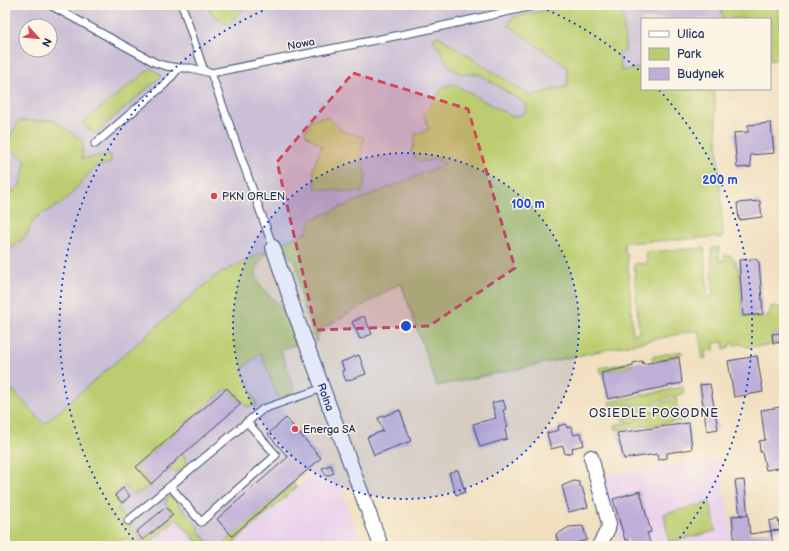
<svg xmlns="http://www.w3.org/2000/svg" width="789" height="551" viewBox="0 0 789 551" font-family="'Balsamiq Sans',sans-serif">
  <rect width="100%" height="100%" fill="#fcf5e5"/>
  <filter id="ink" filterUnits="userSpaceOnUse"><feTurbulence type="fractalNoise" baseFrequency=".025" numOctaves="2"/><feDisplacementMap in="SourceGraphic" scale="8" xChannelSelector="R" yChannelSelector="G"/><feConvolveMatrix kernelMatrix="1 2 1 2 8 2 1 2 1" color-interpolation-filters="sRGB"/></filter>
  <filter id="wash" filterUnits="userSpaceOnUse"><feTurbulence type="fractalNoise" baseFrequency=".012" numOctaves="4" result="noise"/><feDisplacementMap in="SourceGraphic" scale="16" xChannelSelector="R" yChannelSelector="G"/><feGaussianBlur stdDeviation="0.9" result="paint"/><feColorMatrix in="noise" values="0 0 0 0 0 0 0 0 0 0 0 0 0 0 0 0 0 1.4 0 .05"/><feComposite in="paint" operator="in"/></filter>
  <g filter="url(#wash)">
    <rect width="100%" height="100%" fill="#f1dfbf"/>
    <!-- built -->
    <path fill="#ead1ec" d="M719 459 733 546H620L601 476Z
      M320 468 325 480 336 475 362 546H230Z
      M177 518 200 546H146Z"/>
    <!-- industrial -->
    <path fill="#cabfd6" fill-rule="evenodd" d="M5 5H778L770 19H642V89H661L283 242 215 276 5 458ZM26 26H50V50H26Z
      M261 353 286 418 321 458 293 483 297 487 230 546H200L177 519 146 546H132L91 497Z"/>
    <!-- green -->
    <path fill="#bbcd70" stroke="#6b7e67" d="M209 5H264L243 8 228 25 211 13Z
      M573 5H620L624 23 625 52 618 54 622 71 642 67V89H714L723 235 721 239 716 237 624 243 625 254 627 253 633 334 639 333 634 264 647 263 646 252 704 248 708 297H713L711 250 713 248 719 247V260H725L724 254 728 256H731L736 261V267H739L743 316H752L753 318 765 317 770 313 771 306 784 308V333L772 334V343L780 342V344L748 347 740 344 735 345 731 343 729 347 724 349 723 342 714 343V350L705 351 706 358 703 359 698 330 437 386 401 283 320 330 316 342 301 297 297 265 280 244 307 232 311 220 445 164 437 159 419 162 411 152 414 146 415 134 429 129 424 115 443 87 453 84 513 117 525 113 527 105 479 74H460L450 67 433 39 438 36 530 96 568 86 567 67 508 25 513 17Z
      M722 5H778L784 57 770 61V19H723L721 7Z
      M151 68 162 76 94 134 82 123Z
      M328 117 342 131 364 137 361 155 366 177 362 193 316 189 313 169 322 146 305 134 311 119Z
      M53 120 83 141 82 159 110 154 111 163 95 167 64 202 35 218 26 236 5 254V198L20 185 26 161 5 145 19 121Z
      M268 250C265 257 257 263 256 271 255 288 277 300 286 313 293 322 296 333 301 343L281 350 295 393 278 398 261 353 242 369 257 405 247 407 242 401 240 402 227 388 168 439 182 455 183 454 186 460V463L182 470 174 472 168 469 176 462 161 445 136 467 152 486 133 495 125 486 114 495 122 504 117 509 143 541 173 515 165 502 168 496 174 499 200 529 198 531 212 546H200L177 519 146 546H132L125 538 115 546H5V382L44 424 215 276Z
      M681 351 683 353H679V356L653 362 652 357Z
      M632 362 633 366 601 373 600 368Z
      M683 387 684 394 669 397 651 405 623 404 610 406 609 402Z
      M676 398 677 410H664L655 408 661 403Z
      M634 406 646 409 635 417 623 421 619 407Z
      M650 411 668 413 686 412 683 413 684 416H687V420L616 430 615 425 633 421Z
      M293 483 297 487 230 546H220Z
      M710 502 716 531 669 542 664 514Z"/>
    <g id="blocks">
      <!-- building -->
      <path fill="#bfaed7" d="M771 123 774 153 750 155 751 167 737 168 734 133 748 132V125Z
        M760 201 762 217 739 220 737 203Z
        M756 259 759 262 763 314 743 316 739 260Z
        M364 316 372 334 360 339 352 322Z
        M781 333 782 342 773 343 772 334Z
        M359 355 366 374 346 381 342 371 344 370 341 362Z
        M757 356 763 392 734 397 728 361Z
        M679 357 682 383 608 399 601 373 633 366V363L642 361 643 364Z
        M710 384 718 429 707 431 700 385Z
        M227 388 241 404 175 461V462L151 484 136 467Z
        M503 400 506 409 503 410 508 427 505 429 507 439 480 447 473 424 496 418 492 403Z
        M781 407 784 428V467L766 470 762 452H760L759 441 765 440 761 410Z
        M400 410 411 441 374 455 367 437 383 431 378 418Z
        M286 418 321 458 232 536 217 519 288 457 268 434Z
        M689 423 692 449 667 453V458L658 460 657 454 624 459 617 433Z
        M566 424 567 428 571 427 574 435 581 433 584 445 572 448 573 452 565 454 563 446 551 449 547 433 559 430 558 426Z
        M331 465 334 473 326 476 322 468Z
        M458 470 465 492 456 495 449 473Z
        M744 480 750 534 771 531 773 546H735L732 516 748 515H740L735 481Z
        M574 481 579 482 580 486 582 487 588 507 569 512 562 486Z
        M123 488 130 496 122 503 115 495Z
        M640 491 651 532 647 533 651 546H630L628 539 625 540 613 499Z
        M166 507 173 515 143 540 136 532Z
        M778 519 780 530 771 531 769 521Z
        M583 526 587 540 572 544 573 546H559L556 535 569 527Z"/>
    </g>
  </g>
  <g filter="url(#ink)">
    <use href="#blocks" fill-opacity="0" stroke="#3b496d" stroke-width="1"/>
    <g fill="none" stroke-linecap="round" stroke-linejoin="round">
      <defs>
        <path id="service" d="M50 5 156 63 166 66 179 68
          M182 5 204 71
          M211 73 273 247
          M95 144 165 84 179 68H191L211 73 425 30 537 5
          M170 486 201 522 276 455 247 422
          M128 521 263 409 323 388"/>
        <g id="minor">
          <path id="s1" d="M273 247 296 316 381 546"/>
          <path d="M591 457 609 524 608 529 599 546"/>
        </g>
      </defs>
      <!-- service casing -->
      <use href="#service" stroke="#3b496d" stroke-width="9"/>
      <!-- minor casing -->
      <use href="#minor" stroke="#3b496d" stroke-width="16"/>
      <!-- service -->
      <use href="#service" stroke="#fff" stroke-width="7"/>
      <!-- minor -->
      <use href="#minor" stroke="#fff" stroke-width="14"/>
    </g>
  </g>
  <!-- marked area -->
  <path fill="#d1495b" fill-opacity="0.2" stroke="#d1495b" stroke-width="3" stroke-dasharray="8 5" stroke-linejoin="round" d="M353 73 468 109 515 268 429 326 316 330 277 162Z"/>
  <!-- distance rings -->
  <circle cx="406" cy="326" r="173" fill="#1d4ed8" fill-opacity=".12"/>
  <g fill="none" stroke="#1d4ed8" stroke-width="2" stroke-dasharray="2 4">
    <circle cx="406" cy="326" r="173"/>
    <path d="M137 544A346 346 0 0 1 276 5M536 5A346 346 0 0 1 642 73M659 90A346 346 0 0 1 675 544"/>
  </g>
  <!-- markers -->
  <g fill="#d1495b" stroke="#fcf5e5" stroke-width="1.5">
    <circle cx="214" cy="196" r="4"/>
    <circle cx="295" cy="429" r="4"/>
  </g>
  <g text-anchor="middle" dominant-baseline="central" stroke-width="3" stroke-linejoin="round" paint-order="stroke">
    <!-- street labels -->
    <g font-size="11" fill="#1b2f5e" stroke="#fcf5e5">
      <text transform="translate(301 44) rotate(-11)">Nowa</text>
      <text stroke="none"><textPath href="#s1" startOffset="159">Rolna</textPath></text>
    </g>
    <!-- poi labels -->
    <g font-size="11" fill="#1b2f5e" stroke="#fcf5e5" text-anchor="start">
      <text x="222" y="196">PKN ORLEN</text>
      <text x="303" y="429">Energa SA</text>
    </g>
    <!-- neighbourhood labels -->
    <g font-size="12" letter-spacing="1" fill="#1b2f5e" stroke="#fcf5e5">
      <text x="654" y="413">OSIEDLE POGODNE</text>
    </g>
  </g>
  <circle cx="406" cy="326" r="6" fill="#1d4ed8" stroke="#fcf5e5" stroke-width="2"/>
  <g font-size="12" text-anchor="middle" font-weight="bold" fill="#1d4ed8" stroke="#fcf5e5" stroke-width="3" stroke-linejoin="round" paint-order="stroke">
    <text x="720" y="184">200 m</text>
    <text x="528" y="208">100 m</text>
  </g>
  <!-- margin -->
  <rect width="789" height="551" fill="none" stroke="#fcf5e5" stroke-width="20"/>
  <!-- legend -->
  <rect x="641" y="18" width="130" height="72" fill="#fcf5e5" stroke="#a2a6af"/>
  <rect x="649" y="31" width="20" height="6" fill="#ffffff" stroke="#a2a6af"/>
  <text x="677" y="38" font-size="12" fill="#1b2f5e">Ulica</text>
  <rect x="649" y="48" width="20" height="12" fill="#bbcd70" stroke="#a2a6af"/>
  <text x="677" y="58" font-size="12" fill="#1b2f5e">Park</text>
  <rect x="649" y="68" width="20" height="12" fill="#bfaed7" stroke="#a2a6af"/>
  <text x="677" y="78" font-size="12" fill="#1b2f5e">Budynek</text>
  <!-- north arrow -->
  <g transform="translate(38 38) rotate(117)"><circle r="19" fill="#fcf5e5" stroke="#a2a6af"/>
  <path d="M0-3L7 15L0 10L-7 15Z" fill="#d1495b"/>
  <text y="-6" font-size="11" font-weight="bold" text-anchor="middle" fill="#1b2f5e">N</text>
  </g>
</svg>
